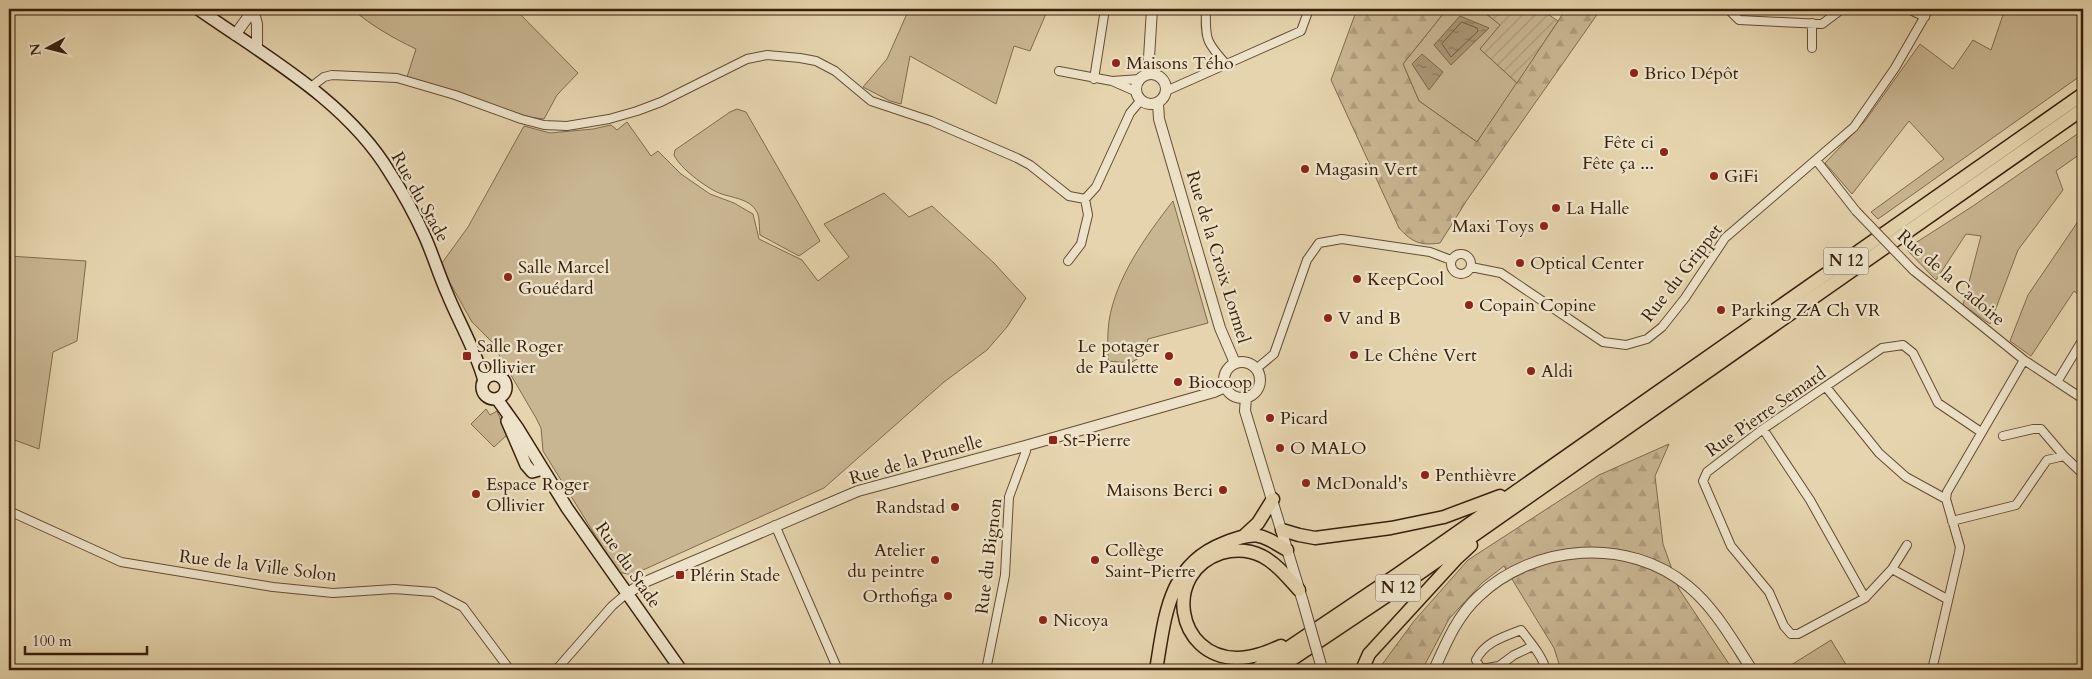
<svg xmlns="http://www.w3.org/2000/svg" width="2092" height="679" viewBox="0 0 2092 679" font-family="Cardo,serif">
  <defs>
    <pattern id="forest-firs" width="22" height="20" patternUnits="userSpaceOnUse" patternTransform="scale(1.25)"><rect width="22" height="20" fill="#c8b591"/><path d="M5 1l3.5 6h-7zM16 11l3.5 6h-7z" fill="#ad9b7c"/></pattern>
    <pattern id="garden-furrows" width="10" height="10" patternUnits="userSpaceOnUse" patternTransform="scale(1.25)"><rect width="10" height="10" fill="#c8b591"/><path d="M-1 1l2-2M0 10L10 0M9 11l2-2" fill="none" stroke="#ad9b7c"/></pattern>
    <pattern id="water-ripples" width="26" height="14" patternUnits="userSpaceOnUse" patternTransform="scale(1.25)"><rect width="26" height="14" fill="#aa9676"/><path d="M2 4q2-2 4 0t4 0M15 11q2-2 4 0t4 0" fill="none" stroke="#8b7a5f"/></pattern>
  </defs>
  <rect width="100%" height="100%" fill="#e5d4ad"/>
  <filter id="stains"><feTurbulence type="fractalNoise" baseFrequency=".004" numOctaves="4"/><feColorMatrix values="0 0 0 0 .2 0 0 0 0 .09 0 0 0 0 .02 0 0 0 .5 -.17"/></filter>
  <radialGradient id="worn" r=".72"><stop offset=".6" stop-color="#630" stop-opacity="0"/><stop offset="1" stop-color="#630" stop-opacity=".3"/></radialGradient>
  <!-- grass -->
  <path fill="#c8b591" stroke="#806a4e" d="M352 9H515L578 73 557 95 544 119 528 117 407 77 416 49C393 38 372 26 352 9Z
    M909 9H1048L1030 51 1014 46 996 104 910 56 901 104 890 101 863 87 887 59Z
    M1447 9H1485L1483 12 1501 25 1480 49 1517 83 1477 142 1419 101 1403 64Z
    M2005 9H2070L2083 19V74L1878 219 1871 212 1944 159 1909 121 1852 194 1825 163 1865 121 1920 44 1953 69 1973 40 1991 50Z
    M737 109 746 112 820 241 799 256 760 235C759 228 760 218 757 212 750 198 731 198 719 193 705 187 680 168 674 155L675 150 730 112Z
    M627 122 651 156 658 151 681 174 710 194 734 203 753 214 759 239 802 260 818 281 849 257 824 224 884 193 909 217 932 206 994 263 1026 298 1007 327 987 350 944 382 824 488 632 575 618 572 543 451 541 428 536 418 491 341 472 322 450 283 442 263 468 227 524 126 550 133 593 129 611 125 617 130Z
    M2083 130V152L2056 171 2063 190 2018 250 1990 324 1963 305 1981 236 1966 234 1936 280 1906 249 1973 206Z
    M1173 201 1208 323 1148 339 1143 356 1130 363 1108 361C1108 348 1107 334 1109 321 1116 277 1146 236 1173 201Z
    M2083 214V298L2074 291 2031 356 2010 341 2028 295Z
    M9 256 86 261 77 341 53 352 39 449 9 438Z
    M486 409 490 415 497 411 507 435 494 447 471 424Z
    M1831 640 1848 668 1845 670H1790L1788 667Z"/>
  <!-- forest -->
  <path fill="url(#forest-firs)" stroke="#806a4e" d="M1357 9H1447L1403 64 1419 101 1477 142 1566 9H1601L1467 200 1440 243C1420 246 1412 242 1399 228L1331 80Z
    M1669 444 1655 476 1663 544 1679 589 1733 670H1561L1554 648 1504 566 1482 583 1449 619 1422 670H1378L1414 621 1468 560 1599 475Z"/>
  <!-- garden -->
  <path fill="url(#garden-furrows)" stroke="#806a4e" d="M1485 9H1540L1558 21 1517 83 1480 49 1500 25 1483 11Z"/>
  <!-- water -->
  <path fill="url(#water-ripples)" stroke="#7c664b" d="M1460 16 1489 28 1451 65 1434 45Z
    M1422 54 1443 72 1429 90 1412 64Z"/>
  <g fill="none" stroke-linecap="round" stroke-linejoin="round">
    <!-- shore -->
    <path stroke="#715a40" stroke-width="1" d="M1462 22 1477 28 1478 31 1451 57 1442 44Z"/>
    <defs>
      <path id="minor" d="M1206 9C1205 39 1206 42 1226 64
        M1728 9 1739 20 1822 24 1842 9
        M1908 9 1925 17
        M1812 48V23
        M1059 71 1112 81
        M1094 79 1105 9
        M311 87 324 77 332 75 397 78 455 95 521 119 544 125 567 126 609 119 637 111 661 102 747 59 767 55 800 58 816 61 835 71 871 101 931 121 1017 158 1030 165 1069 196 1085 199 1096 187 1130 113 1141 100
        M1166 91 1301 31 1309 9
        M1137 92 1112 81 1140 79
        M1816 160 1856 211
        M1451 264a10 10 0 1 1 20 0a10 10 0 1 1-20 0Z
        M1068 261 1081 244 1088 215 1085 199
        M1471 267 1501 273 1603 342 1626 345 1647 339 1662 327 1685 298 1725 238 1854 127 1895 68 1929 9
        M1913 270 2024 360 2083 399
        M1256 369 1274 354 1307 260 1319 243 1342 239 1430 252 1451 260
        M2057 382 2083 339
        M1826 387 1879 453 1906 477 1946 499
        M1763 429 1810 500 1865 598
        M2003 436 2033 429H2041L2064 456
        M9 511 121 562 273 587 333 593 394 589 434 592 463 607 510 670
        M1952 521 2016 505 2047 460 2064 456 2083 474
        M775 525 838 670
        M1907 545 1892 569 1947 599
        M1892 569 1865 598 1798 634H1791L1784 626 1769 592 1731 546 1703 481 1707 472 1763 429 1882 348 1903 345 1913 353 1938 403 1981 432
        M1533 646 1514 655 1499 666 1481 669 1476 660C1485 642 1503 637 1521 630 1530 642 1542 655 1546 670
        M556 670 612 606 626 594
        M986 670 1005 575 1009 497 1026 451 1025 446
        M1932 670 1959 553 1960 547 1946 499 1947 492 2024 360"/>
      <path id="tertiary" d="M253 9 257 24V49
        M235 35 248 17 249 9
        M1148 74 1152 9
        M1136 89a15 15 0 1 1 30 0a15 15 0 1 1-30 0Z
        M1158 103 1159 119 1220 328 1235 363
        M1224 380a18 18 0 1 1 36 0a18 18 0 1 1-36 0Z
        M1246 397 1245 411 1303 602
        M626 594 645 582 858 491 1025 446 1214 392 1225 387
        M1434 670C1446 643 1457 616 1479 596 1534 544 1628 536 1688 586 1715 608 1733 641 1752 670"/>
      <path id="secondary" d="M198 9C265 56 347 101 390 173 403 193 415 215 425 237 433 255 439 275 447 293 459 323 476 350 484 381
        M482 387a12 12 0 1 1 24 0a12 12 0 1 1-24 0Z
        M497 399 517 427 567 508 681 670
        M507 421 526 465 532 472 543 469"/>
      <path id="trunk" d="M1282 530 1299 535 1315 538 1391 528 1444 517 1500 496
        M1245 535 1258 523 1273 499
        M1281 646C1267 652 1253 658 1237 658 1175 657 1163 572 1221 553 1235 549 1250 550 1262 556 1277 564 1288 578 1299 590
        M1156 670C1165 618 1167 565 1224 543 1256 531 1259 533 1287 550
        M1255 670 1398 574 2083 94
        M1276 670 1397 589 2083 109
        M1362 670 1369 654 1457 558 1471 545"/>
    </defs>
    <!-- minor casing -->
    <use href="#minor" stroke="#634c34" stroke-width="10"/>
    <!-- tertiary casing -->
    <use href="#tertiary" stroke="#634c34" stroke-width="12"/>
    <!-- secondary casing -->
    <use href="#secondary" stroke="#381f0b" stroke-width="14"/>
    <!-- trunk casing -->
    <use href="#trunk" stroke="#381f0b" stroke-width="15"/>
    <!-- minor -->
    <use href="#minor" stroke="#eee3ca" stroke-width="8"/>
    <!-- tertiary -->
    <use href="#tertiary" stroke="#eee3ca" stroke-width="10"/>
    <!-- secondary -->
    <use href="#secondary" stroke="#eee3ca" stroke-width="11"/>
    <!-- trunk -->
    <use href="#trunk" stroke="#e5d4ad" stroke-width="12"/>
    <defs>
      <path id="minor-bridge" d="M1856 211 1913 270"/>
      <path id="tertiary-bridge" d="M1303 602 1321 665"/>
    </defs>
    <!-- minor-bridge casing -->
    <use href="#minor-bridge" stroke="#634c34" stroke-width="10" stroke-linecap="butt"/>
    <!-- tertiary-bridge casing -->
    <use href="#tertiary-bridge" stroke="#634c34" stroke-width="12" stroke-linecap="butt"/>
    <!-- minor-bridge -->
    <use href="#minor-bridge" stroke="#eee3ca" stroke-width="8"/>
    <!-- tertiary-bridge -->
    <use href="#tertiary-bridge" stroke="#eee3ca" stroke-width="10"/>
  </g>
  <!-- markers -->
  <g fill="#8f2418" stroke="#eee3ca" stroke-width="2">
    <circle cx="1116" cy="63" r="5"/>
    <circle cx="1634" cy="73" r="5"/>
    <circle cx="1664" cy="152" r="5"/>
    <circle cx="1305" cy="169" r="5"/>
    <circle cx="1714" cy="176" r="5"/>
    <circle cx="1556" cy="208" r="5"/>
    <circle cx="1544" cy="226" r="5"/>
    <circle cx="1520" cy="263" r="5"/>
    <circle cx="508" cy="277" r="5"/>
    <circle cx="1357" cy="279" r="5"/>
    <circle cx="1469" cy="305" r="5"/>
    <circle cx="1721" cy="310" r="5"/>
    <circle cx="1328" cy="318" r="5"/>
    <circle cx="1354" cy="355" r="5"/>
    <rect x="462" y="351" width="10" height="10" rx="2.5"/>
    <circle cx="1169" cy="356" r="5"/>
    <circle cx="1531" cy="371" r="5"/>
    <circle cx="1178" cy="382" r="5"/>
    <circle cx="1270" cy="418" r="5"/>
    <rect x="1048" y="435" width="10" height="10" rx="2.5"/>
    <circle cx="1280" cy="448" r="5"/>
    <circle cx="1425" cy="475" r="5"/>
    <circle cx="1306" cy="483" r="5"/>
    <circle cx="1223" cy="490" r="5"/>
    <circle cx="476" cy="494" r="5"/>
    <circle cx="955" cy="507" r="5"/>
    <circle cx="935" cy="560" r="5"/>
    <circle cx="1095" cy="560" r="5"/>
    <rect x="675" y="570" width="10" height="10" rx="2.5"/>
    <circle cx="948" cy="596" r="5"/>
    <circle cx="1043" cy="620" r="5"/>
  </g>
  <g text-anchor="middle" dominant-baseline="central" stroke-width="4.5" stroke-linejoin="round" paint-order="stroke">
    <!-- shield labels -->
    <g fill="#eee3ca" stroke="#6f5a44" stroke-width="1">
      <rect x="1823.5" y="247.5" width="45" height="27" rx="4"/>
      <rect x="1375.5" y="574.5" width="45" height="27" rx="4"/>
    </g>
    <g font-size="16" font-weight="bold" fill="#381f0b">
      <text x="1846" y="261">N 12</text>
      <text x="1398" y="588">N 12</text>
    </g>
    <!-- poi labels -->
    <g font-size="18" fill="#381f0b" stroke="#eee3ca" text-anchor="start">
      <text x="1126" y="63">Maisons Tého</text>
      <text x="1644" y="73">Brico Dépôt</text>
      <text x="1654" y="142" text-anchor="end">Fête ci<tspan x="1654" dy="21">Fête ça ...</tspan></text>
      <text x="1315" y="169">Magasin Vert</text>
      <text x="1724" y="176">GiFi</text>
      <text x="1566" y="208">La Halle</text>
      <text x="1534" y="226" text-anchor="end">Maxi Toys</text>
      <text x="1530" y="263">Optical Center</text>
      <text x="518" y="267">Salle Marcel<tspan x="518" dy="21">Gouédard</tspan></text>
      <text x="1367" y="279">KeepCool</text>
      <text x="1479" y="305">Copain Copine</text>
      <text x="1731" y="310">Parking ZA Ch VR</text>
      <text x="1338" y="318">V and B</text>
      <text x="477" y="346">Salle Roger<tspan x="477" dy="21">Ollivier</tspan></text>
      <text x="1159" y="346" text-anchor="end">Le potager<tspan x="1159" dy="21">de Paulette</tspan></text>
      <text x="1364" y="355">Le Chêne Vert</text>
      <text x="1541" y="371">Aldi</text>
      <text x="1188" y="382">Biocoop</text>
      <text x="1280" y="418">Picard</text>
      <text x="1063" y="440">St-Pierre</text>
      <text x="1290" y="448">O MALO</text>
      <text x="1435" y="475">Penthièvre</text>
      <text x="1316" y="483">McDonald's</text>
      <text x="486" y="484">Espace Roger<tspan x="486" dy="21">Ollivier</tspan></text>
      <text x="1213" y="490" text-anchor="end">Maisons Berci</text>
      <text x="945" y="507" text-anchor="end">Randstad</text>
      <text x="925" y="550" text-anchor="end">Atelier<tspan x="925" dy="21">du peintre</tspan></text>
      <text x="1105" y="550">Collège<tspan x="1105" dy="21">Saint-Pierre</tspan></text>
      <text x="690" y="575">Plérin Stade</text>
      <text x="938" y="596" text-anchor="end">Orthofiga</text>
      <text x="1053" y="620">Nicoya</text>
    </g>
    <!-- street labels -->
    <g font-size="18" fill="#381f0b" stroke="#eee3ca">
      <text transform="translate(420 197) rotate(61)">Rue du Stade</text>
      <text transform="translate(1218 257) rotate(73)">Rue de la Croix Lormel</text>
      <text transform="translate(1682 273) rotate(-52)">Rue du Grippet</text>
      <text transform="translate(1951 278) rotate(41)">Rue de la Cadoire</text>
      <text transform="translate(1766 412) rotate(-35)">Rue Pierre Semard</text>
      <text transform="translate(916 460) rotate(-16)">Rue de la Prunelle</text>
      <text transform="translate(989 556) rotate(-83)">Rue du Bignon</text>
      <text transform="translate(628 565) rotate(55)">Rue du Stade</text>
      <text transform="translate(258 566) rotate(7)">Rue de la Ville Solon</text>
    </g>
  </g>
  <!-- margin -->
  <rect width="2092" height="679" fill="none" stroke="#e5d4ad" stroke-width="30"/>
  <rect x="10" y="10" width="2072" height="659" fill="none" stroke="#381f0b" stroke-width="2.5"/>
  <rect x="15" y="15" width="2062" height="649" fill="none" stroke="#381f0b"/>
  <!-- north arrow -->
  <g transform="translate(48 48) rotate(263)" stroke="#eee3ca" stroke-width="4" paint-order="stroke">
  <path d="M0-4L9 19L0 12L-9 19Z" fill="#381f0b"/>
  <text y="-8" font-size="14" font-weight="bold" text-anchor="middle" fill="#381f0b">N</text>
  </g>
  <!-- scale -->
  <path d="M25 646v8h122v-8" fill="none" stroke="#381f0b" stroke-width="2.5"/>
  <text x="32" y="646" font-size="15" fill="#381f0b" stroke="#eee3ca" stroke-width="4" paint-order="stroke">100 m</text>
  <rect width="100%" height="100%" filter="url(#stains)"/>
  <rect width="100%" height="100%" fill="url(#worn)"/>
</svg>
